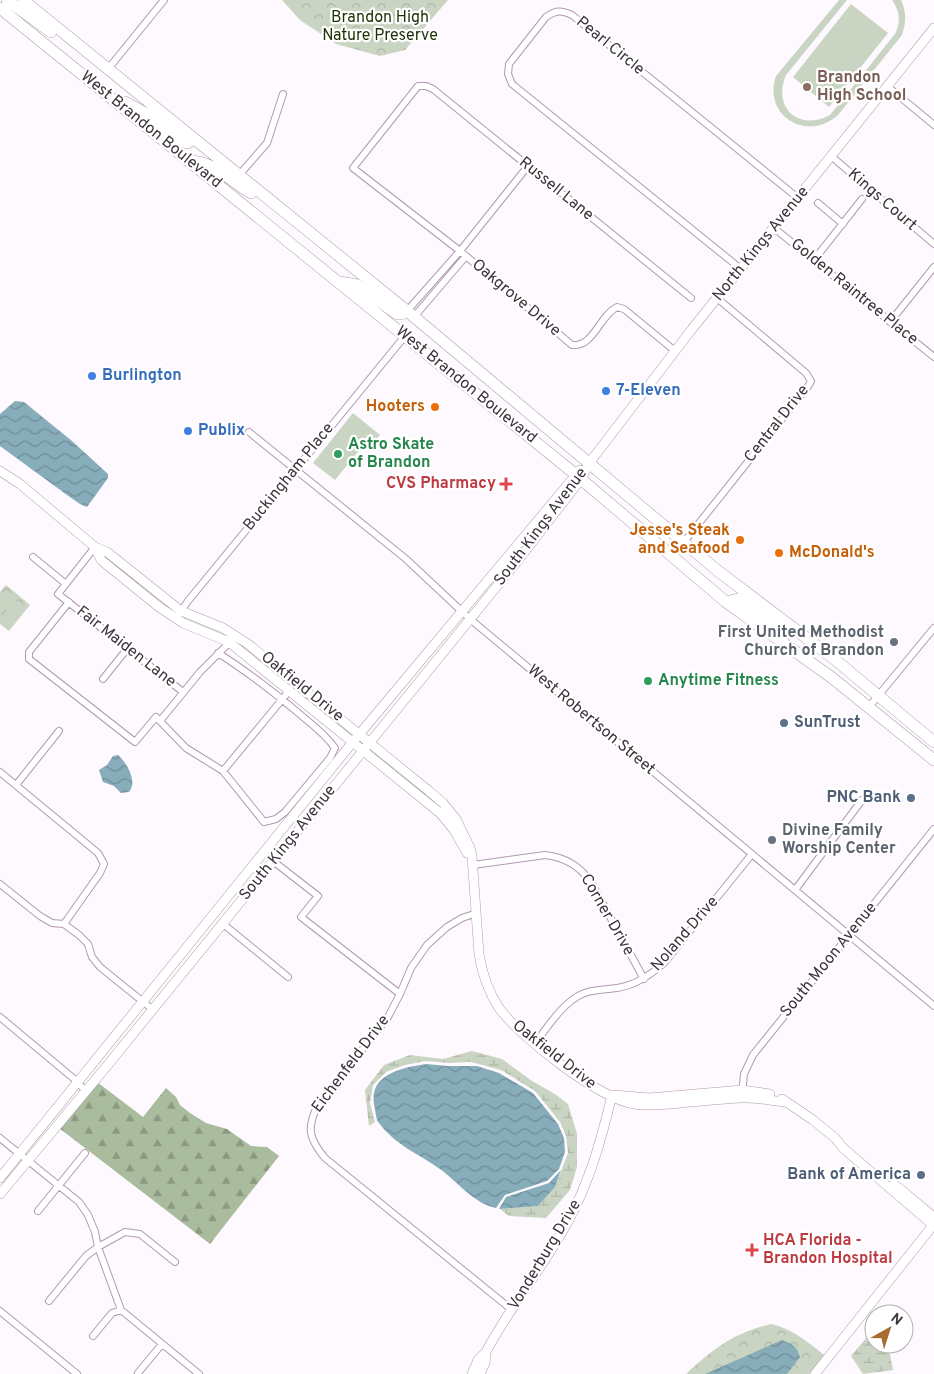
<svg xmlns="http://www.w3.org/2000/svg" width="934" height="1374" viewBox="0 0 934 1374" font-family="Overpass,sans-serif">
  <defs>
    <pattern id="forest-firs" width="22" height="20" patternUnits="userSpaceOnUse" patternTransform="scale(1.25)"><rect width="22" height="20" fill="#aabc9e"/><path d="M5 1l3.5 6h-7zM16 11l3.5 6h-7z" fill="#8c9982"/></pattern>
    <pattern id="wetland-marsh" width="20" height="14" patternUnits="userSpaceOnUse" patternTransform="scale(1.25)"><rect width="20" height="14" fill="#c9d4c2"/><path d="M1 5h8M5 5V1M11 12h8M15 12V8" fill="none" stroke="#aeb6a8"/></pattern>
    <pattern id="park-crowns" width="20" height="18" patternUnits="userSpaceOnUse" patternTransform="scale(1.25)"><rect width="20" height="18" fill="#c9d4c2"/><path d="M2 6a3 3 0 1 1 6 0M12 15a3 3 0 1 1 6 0" fill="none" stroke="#aeb6a8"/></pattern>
    <pattern id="water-waves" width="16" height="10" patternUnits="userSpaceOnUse" patternTransform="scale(1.25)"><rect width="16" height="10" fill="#87adba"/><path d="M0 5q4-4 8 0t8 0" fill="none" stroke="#708d98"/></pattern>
  </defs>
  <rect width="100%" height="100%" fill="#fef9fe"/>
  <!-- forest -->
  <path fill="url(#forest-firs)" d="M97 1082 143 1117 166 1088 176 1097 180 1105 190 1113 206 1123 227 1129 251 1146 267 1147 279 1156 210 1244 59 1128Z"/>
  <!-- wetland -->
  <path fill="url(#wetland-marsh)" d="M472 1051 502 1059 532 1081 555 1094 568 1104 577 1134V1167L570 1190 546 1218 509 1216 500 1209 538 1206 555 1187 568 1153 566 1136 560 1122 535 1091 501 1070 471 1062 448 1063 426 1061 405 1065 386 1072 373 1085 370 1103 375 1122 369 1126 365 1090 384 1065 410 1055 443 1059Z
    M874 1329V1344H888L893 1370 863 1374 851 1356Z"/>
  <!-- park -->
  <path fill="url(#park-crowns)" d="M282 0H448L405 50 380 56 336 44 300 20Z
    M6 585 30 605 9 631 0 624V592Z
    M771 1324C794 1329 810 1344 828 1358L815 1374H686C714 1348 734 1333 771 1324Z"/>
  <!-- pitch -->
  <path fill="#c9d4c2" d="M839 0H847L786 75C772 108 799 132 830 115L895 34C901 22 900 11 892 0H901C907 13 906 22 902 35L838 115C807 143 762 115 776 76Z
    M851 4 888 33 829 107 793 77Z
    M353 413 380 435 371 446 366 442 335 480 313 463Z
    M15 600 23 607 9 624 1 618Z"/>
  <!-- water -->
  <path fill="url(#water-waves)" d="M15 401 24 402 72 441 108 474V478L87 507 80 504 67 495 0 446V414Z
    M118 755C127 763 138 782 129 792L121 793 114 786 103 782 99 770 107 765 113 756Z
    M426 1064 448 1066H477L499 1073 533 1093 558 1124 564 1138 565 1152 559 1169 547 1181 505 1195 496 1208C473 1203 458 1182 440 1169 420 1155 394 1144 379 1123 376 1120 376 1114 375 1109 366 1075 400 1068 426 1064Z
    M561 1170 555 1187 538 1206 499 1209 506 1197 549 1183Z
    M782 1340C792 1344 797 1346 800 1357L787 1374H705Z"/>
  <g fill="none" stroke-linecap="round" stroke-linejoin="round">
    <defs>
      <path id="minor" d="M108 69 164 0
        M887 86 934 125
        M831 156 934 244
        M239 175 267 143 283 94
        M818 203 843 224
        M774 228 934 357
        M814 260 862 199
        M741 269 512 84 508 74 509 64 546 17C556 10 561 10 572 15L798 198
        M407 311 460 251 528 166
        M414 317 466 256
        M890 322 934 267
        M675 351 624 309 617 307C599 316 594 347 572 345L460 251 353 168 418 86H426L433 89 691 298
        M249 432 406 559 470 619 934 1006
        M684 542 809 385 811 381 806 373 717 298
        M95 547 58 594 183 692
        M33 557 66 584
        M69 602 29 652V659L135 742 156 717 186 748 223 771 264 822 276 819 285 812 330 758 335 748C326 735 314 726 302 716 275 693 248 672 218 653
        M179 614 188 601 405 336
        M103 679 127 649
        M868 708 934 628
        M160 721 200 672 232 640
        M223 771 289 691
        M0 772 98 853 104 864 100 873 64 924
        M16 785 59 731
        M273 861 318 896 301 917 400 994
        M473 865 545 855C564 857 579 865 591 882L644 979
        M0 884 40 916 52 923 64 924 79 935 88 944 92 957 100 967 152 1009
        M795 890 862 800
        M477 913 462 918 447 927 427 945 411 968 400 994 388 1017 317 1107C306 1129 310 1140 325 1158L512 1310
        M222 923 288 977
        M0 1017 73 1078 86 1091
        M535 1043C548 1027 561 1005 580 995 591 989 604 990 617 988 636 985 650 975 664 963L752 854
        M742 1094 744 1074 753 1055 934 829
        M0 1138 79 1202 88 1215 95 1232 98 1247 121 1310 199 1374
        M38 1211 85 1153
        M49 1301 86 1256 98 1247 125 1232 140 1234 175 1262
        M0 1311 77 1374
        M93 1336 112 1313 121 1310
        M138 1373 162 1344"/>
      <path id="tertiary" d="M590 462 692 329 934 28
        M0 471 20 484 95 547 107 552 181 611 223 628 248 644 429 791 443 803 456 819 470 848 472 856 479 954C482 974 488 991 499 1008 520 1037 598 1098 634 1104 649 1107 665 1104 680 1103 700 1101 720 1099 741 1098 757 1097 771 1101 786 1102
        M95 547 101 560 159 607 183 623 229 642 440 813 454 830 467 853
        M614 1095 649 1098 742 1090 770 1094
        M782 1099 813 1120 835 1138 843 1148 933 1225
        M894 1184 934 1217
        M472 1374 478 1360 486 1352C509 1308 542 1269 566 1225 589 1184 601 1141 612 1095
        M480 1374 485 1363 486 1352
        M815 1374 934 1224"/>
      <path id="secondary" d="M0 1178 352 743 580 470
        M0 1194 106 1067 519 559 581 479 590 462"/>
      <path id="trunk" d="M7 0 51 32
        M23 0 407 311 718 571 833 658 934 742
        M0 8 575 474 726 602 831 677 934 760
        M125 102 147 114 181 141 187 143 194 139
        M190 161C214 161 231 182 251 193
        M340 282 357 285 397 314H401L407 311
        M726 602 738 599 774 624 779 626 787 623"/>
    </defs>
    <!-- minor casing -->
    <use href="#minor" stroke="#b09aaf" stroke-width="8"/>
    <!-- tertiary casing -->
    <use href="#tertiary" stroke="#b09aaf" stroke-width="10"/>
    <!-- secondary casing -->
    <use href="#secondary" stroke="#b09aaf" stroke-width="10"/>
    <!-- trunk casing -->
    <use href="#trunk" stroke="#b09aaf" stroke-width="12"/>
    <!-- minor -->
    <use href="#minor" stroke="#fff" stroke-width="6"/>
    <!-- tertiary -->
    <use href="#tertiary" stroke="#fff" stroke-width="9"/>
    <!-- secondary -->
    <use href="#secondary" stroke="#fff" stroke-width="9"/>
    <!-- trunk -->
    <use href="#trunk" stroke="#fff" stroke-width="11"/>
  </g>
  <!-- markers -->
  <circle fill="#8d6e63" stroke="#fff" stroke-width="2" cx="807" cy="87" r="5"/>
  <g fill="#3f7fe0" stroke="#fff" stroke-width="2">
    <circle cx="92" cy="376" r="5"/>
    <circle cx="606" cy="391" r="5"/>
    <circle cx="188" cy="431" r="5"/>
  </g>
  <g fill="#e8710a" stroke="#fff" stroke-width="2">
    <circle cx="435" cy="407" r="5"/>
    <circle cx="740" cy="540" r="5"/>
    <circle cx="779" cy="553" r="5"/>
  </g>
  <g fill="#2e9e5b" stroke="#fff" stroke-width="2">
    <circle cx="338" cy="454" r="5"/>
    <circle cx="648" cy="681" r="5"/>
  </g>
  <g fill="#e0444e" stroke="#fff" stroke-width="2">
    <path d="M503.5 476.5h5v5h5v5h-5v5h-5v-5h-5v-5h5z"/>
    <path d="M749.5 1242.5h5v5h5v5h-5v5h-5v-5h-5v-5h5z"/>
  </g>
  <g fill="#6b7280" stroke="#fff" stroke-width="2">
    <circle cx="894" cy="642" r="5"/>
    <circle cx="772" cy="840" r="5"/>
  </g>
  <g fill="#5c6f8a" stroke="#fff" stroke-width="2">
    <circle cx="784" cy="723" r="5"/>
    <circle cx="911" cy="798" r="5"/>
    <circle cx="921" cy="1175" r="5"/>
  </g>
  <g text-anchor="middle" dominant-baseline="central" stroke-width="4.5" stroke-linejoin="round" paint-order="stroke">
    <!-- park labels -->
    <g font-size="16" fill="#1b3103" stroke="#fff">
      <text x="380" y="18">Brandon High<tspan x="380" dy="18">Nature Preserve</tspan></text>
    </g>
    <!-- street labels -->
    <g font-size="16" fill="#3c333c" stroke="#fff">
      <text transform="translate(610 46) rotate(39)">Pearl Circle</text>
      <text transform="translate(151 130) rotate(39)">West Brandon Boulevard</text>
      <text transform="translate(556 189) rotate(39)">Russell Lane</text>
      <text transform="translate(882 200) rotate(41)">Kings Court</text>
      <text transform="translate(761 244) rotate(-51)">North Kings Avenue</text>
      <text transform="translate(854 292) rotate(39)">Golden Raintree Place</text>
      <text transform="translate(516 298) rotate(40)">Oakgrove Drive</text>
      <text transform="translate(466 385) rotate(39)">West Brandon Boulevard</text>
      <text transform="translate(777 424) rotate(-52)">Central Drive</text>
      <text transform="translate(289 477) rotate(-51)">Buckingham Place</text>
      <text transform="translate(541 527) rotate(-53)">South Kings Avenue</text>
      <text transform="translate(126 647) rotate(38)">Fair Maiden Lane</text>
      <text transform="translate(302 687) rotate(39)">Oakfield Drive</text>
      <text transform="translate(591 720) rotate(40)">West Robertson Street</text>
      <text transform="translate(288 843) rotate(-51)">South Kings Avenue</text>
      <text transform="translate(607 915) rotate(60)">Corner Drive</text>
      <text transform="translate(685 934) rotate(-49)">Noland Drive</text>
      <text transform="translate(829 960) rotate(-51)">South Moon Avenue</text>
      <text transform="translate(554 1055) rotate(38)">Oakfield Drive</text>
      <text transform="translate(351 1064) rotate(-53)">Eichenfeld Drive</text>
      <text transform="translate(545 1255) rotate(-59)">Vonderburg Drive</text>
    </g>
    <!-- education labels -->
    <g font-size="16" font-weight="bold" fill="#785e54" stroke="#fff" text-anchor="start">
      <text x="817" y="78">Brandon<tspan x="817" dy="18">High School</tspan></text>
    </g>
    <!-- shop labels -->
    <g font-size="16" font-weight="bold" fill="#366cbe" stroke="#fff" text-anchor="start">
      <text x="102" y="376">Burlington</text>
      <text x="616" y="391">7-Eleven</text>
      <text x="198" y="431">Publix</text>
    </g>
    <!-- food labels -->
    <g font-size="16" font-weight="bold" fill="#c56008" stroke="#fff" text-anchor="end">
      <text x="425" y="407">Hooters</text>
      <text x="730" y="531">Jesse's Steak<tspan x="730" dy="18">and Seafood</tspan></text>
      <text x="789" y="553" text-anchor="start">McDonald's</text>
    </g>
    <!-- leisure labels -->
    <g font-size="16" font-weight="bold" fill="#27864d" stroke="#fff" text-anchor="start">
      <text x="348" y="445">Astro Skate<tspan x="348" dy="18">of Brandon</tspan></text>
      <text x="658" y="681">Anytime Fitness</text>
    </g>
    <!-- health labels -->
    <g font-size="16" font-weight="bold" fill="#be3a42" stroke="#fff" text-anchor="end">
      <text x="496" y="484">CVS Pharmacy</text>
      <text x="763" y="1241" text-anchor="start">HCA Florida -<tspan x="763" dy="18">Brandon Hospital</tspan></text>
    </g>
    <!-- worship labels -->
    <g font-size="16" font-weight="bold" fill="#5b616d" stroke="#fff" text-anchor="end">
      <text x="884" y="633">First United Methodist<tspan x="884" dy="18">Church of Brandon</tspan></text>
      <text x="782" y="831" text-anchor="start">Divine Family<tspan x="782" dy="18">Worship Center</tspan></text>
    </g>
    <!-- service labels -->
    <g font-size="16" font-weight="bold" fill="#4e5e75" stroke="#fff" text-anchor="end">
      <text x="794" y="723" text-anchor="start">SunTrust</text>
      <text x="901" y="798">PNC Bank</text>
      <text x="911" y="1175">Bank of America</text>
    </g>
  </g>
  <!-- north arrow -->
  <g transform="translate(889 1329) rotate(39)"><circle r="24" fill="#ffffff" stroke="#b1adb1"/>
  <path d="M0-4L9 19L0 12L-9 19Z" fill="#aa6b31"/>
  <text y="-8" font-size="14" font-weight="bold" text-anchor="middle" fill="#3c333c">N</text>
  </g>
</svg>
